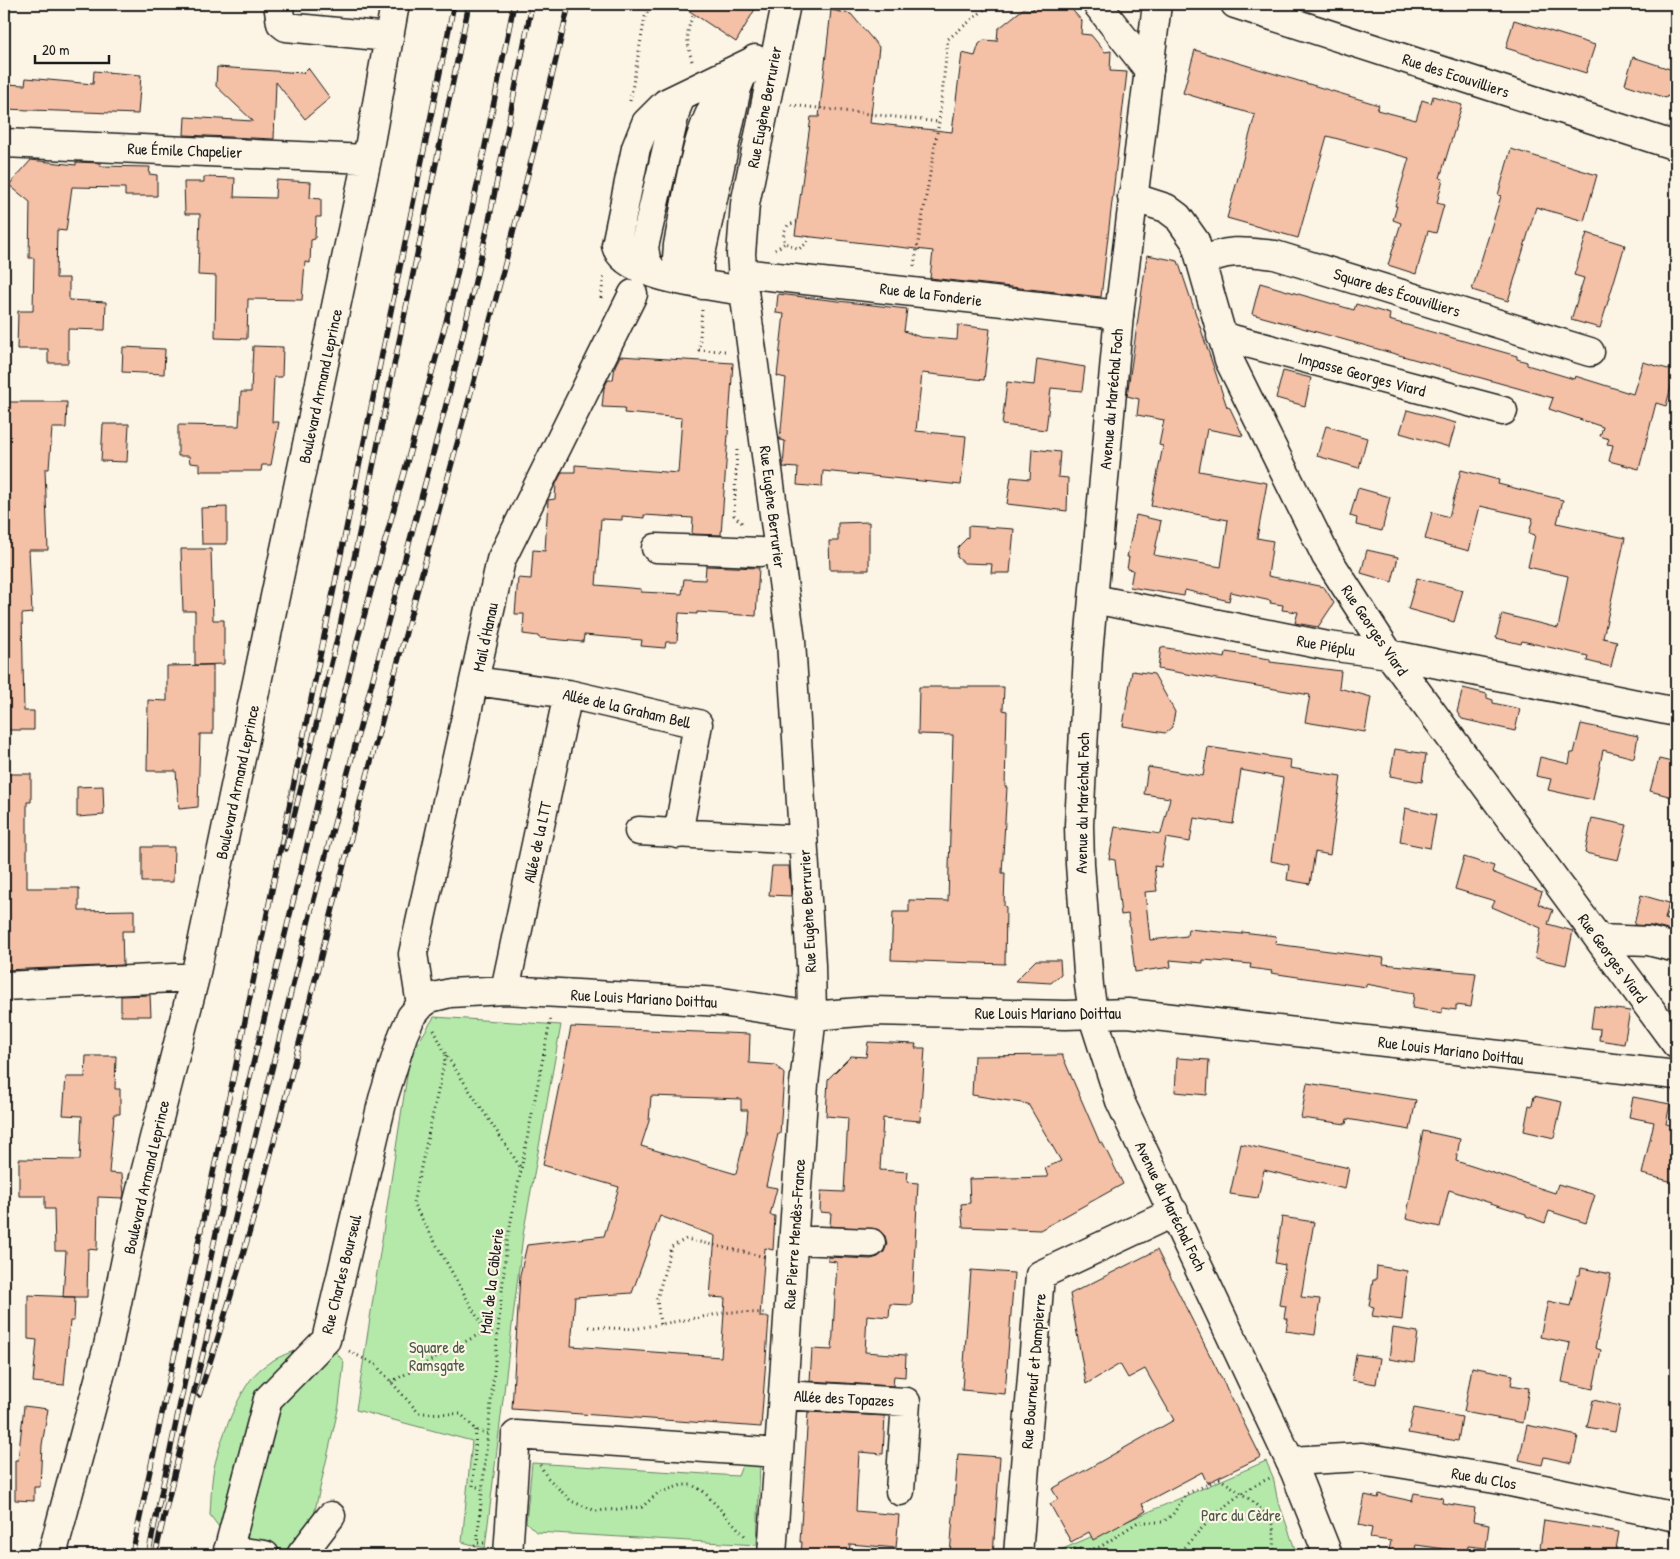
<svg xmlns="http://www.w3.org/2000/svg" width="1680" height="1559" viewBox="0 0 1680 1559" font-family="'Patrick Hand',sans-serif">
  <rect width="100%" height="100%" fill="#fcf5e5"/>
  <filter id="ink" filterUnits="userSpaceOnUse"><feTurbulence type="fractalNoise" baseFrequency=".02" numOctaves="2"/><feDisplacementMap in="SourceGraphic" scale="10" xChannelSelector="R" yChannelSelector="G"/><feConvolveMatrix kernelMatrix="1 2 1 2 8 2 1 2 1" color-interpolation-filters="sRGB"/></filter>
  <g filter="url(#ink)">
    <!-- green -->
    <path fill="#b5e9aa" stroke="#688263" d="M434 1017 561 1025 523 1235 485 1548 462 1542 472 1441 356 1410 410 1056Z
      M326 1340 344 1362 339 1405 313 1519 292 1551H248L222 1531 210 1515C211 1501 211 1486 213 1473 218 1445 240 1383 263 1367 281 1353 305 1348 326 1340Z
      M1266 1461 1273 1477 1277 1497 1297 1555H1049Z
      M532 1463 738 1476 743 1463H760L757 1545 536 1532 526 1522Z"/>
    <!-- building -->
    <path fill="#f4c0a6" stroke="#1c1c1c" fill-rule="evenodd" d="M679 4H758L736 42Z
      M1034 4H1067L1082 21 1081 34 1091 35 1105 52 1111 51 1110 71 1127 72 1101 297 930 278 933 251 795 235 811 117H819L831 10 851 14 879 47 870 123 952 132 962 53 975 56 979 44 984 40 997 41 998 29 1023 9 1033 10Z
      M1514 20 1595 45 1586 73 1506 48Z
      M1195 50 1379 105 1377 110 1416 120 1422 100 1431 103 1433 96 1462 105 1440 178 1443 179 1437 203 1444 205 1436 233 1428 231 1416 274 1388 265 1401 223 1393 220 1397 206H1395L1409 158 1327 136 1298 238 1227 218 1255 115 1183 93Z
      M1633 57 1676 71V99L1667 96 1666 98 1625 84Z
      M217 67 303 73 308 68 330 98 305 119 276 82 274 139 184 135 185 117 253 121 216 86Z
      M94 71 141 75 138 114 4 109V84L25 85 26 78 93 84Z
      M1511 149 1597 175 1584 221 1536 207 1508 301 1472 290 1501 196 1498 195Z
      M31 160 76 165V162L100 163V166L150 167 149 174 157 175V196H125V188L72 187 66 231 57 230 56 278H69V300L106 302 105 330 68 329V363H48V349H17L18 311H33L34 258H29L30 202 9 185Z
      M204 177 235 178 234 197 275 198 276 180 311 182 310 198 321 199V217H316L315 239 311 240 310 263 305 262 302 300 248 299 247 339 215 338 216 276 198 275 200 214H185L184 182H204Z
      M1587 233 1625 245 1600 328 1571 320 1584 278 1574 275Z
      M1147 255 1178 261 1227 407 1230 408 1243 436 1207 429 1199 471 1267 483 1257 538 1273 541 1268 576 1324 587 1334 603 1318 627 1295 623 1298 612 1282 610 1283 605 1270 603 1271 601 1231 592 1229 601 1185 590 1184 596 1130 587 1133 570 1127 569 1129 557H1127L1136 515 1161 521 1154 555 1221 567 1228 520 1151 506 1163 446 1159 445 1164 420 1137 415 1139 399 1127 396Z
      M1260 283 1354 310 1356 304 1390 314 1389 320 1517 356V359L1527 362V365L1574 379 1575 376 1633 394 1643 362 1675 371 1666 406 1656 403 1639 469 1609 461 1613 445 1607 444 1609 439 1600 436 1603 427 1549 409 1553 398 1252 314Z
      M778 294 907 309 904 331 920 337 957 340 958 325 990 329 984 380 922 373 916 431 966 436 961 485 823 471 822 487 797 485 798 468 783 467 785 441 780 440 786 378 777 376 784 314 776 313Z
      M253 346 283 347 282 377H274L272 422H279L271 465H262L261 471H200V464L190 463 189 456H178V425L239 426 241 392H251Z
      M123 347 165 349 164 374 122 372Z
      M620 356 733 363 721 535 692 534 693 518 644 515V518L622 516V520L601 519 596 585 641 589V592L682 594 684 579 705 580 706 566 759 568 756 616 697 612V614L679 613 677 642H666L665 648 641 646 642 640 584 635 583 642 539 638 538 636 523 634 524 614H515L518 578 531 579 533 550 545 551 548 500 555 499 556 484 562 472H575V465L678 473 682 418 624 413 625 408 602 407 604 388 608 380H613L615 366Z
      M1037 359 1085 367 1082 391 1051 388 1046 430 1002 425 1007 382 1034 385Z
      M1283 371 1311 378 1305 406 1276 398Z
      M8 402H67L66 428H52L49 469H45L48 550H29L32 613 22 614 24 711H34V730H4V597H7L6 577H4L6 509H4V407H8Z
      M1407 410 1456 423 1449 447 1400 433Z
      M103 424H129L127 462 101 461Z
      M1326 426 1367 438 1359 468 1317 456Z
      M1032 449 1060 452 1058 477 1068 478 1067 511 1007 504 1011 477 1030 479Z
      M1461 470 1499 480 1498 484 1563 500 1557 523 1625 538 1603 638 1617 641 1611 667 1587 661 1588 656 1522 641 1521 644 1496 638 1502 614 1558 628 1568 576 1528 567 1535 535 1529 533 1533 518 1480 506 1469 551 1425 539 1432 512 1449 517Z
      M1358 488 1390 497 1382 531 1356 525 1357 518 1350 516Z
      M227 507V544H202L201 508Z
      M869 522V570H830L829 541H838V523Z
      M968 526 1014 529 1010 573H991L992 564 964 563 957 557 958 547 968 537Z
      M181 549H211L213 620H224V664L195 665V611H183Z
      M1367 550 1398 557 1392 582 1361 573Z
      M1417 578 1463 590 1454 622 1408 609Z
      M1161 647 1225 658 1226 652 1270 659V662L1341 671 1339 688 1371 697 1365 732 1305 722 1310 695 1158 669Z
      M213 665V734H200L198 807 179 809 176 771H147L148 700 167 701V666Z
      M1132 671 1154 674 1175 712 1172 727 1165 733 1123 726Z
      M919 687H1004L1003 710 1007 711 1005 787H1007L1002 873H1005L1004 906 1006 907 1005 964 891 960 893 912H909V900L948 901 953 735 918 734Z
      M1463 688 1487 694V698L1493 700V703L1520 709 1515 731 1462 719 1457 712Z
      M1581 724 1638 736 1634 758 1603 750 1593 800 1548 790 1551 779 1536 776 1540 757 1569 764 1571 753H1574Z
      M1208 747 1291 760 1290 768 1341 776 1330 855 1315 852 1310 884 1287 880 1289 865 1271 861 1283 778 1241 770 1233 824 1194 818 1190 842 1166 838 1161 867 1154 866 1157 891 1145 892 1150 940 1187 936 1188 929 1242 934V932L1276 936 1275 944 1384 958 1383 964 1476 973 1471 1007 1456 1005V1010L1442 1008V1013L1412 1008 1414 993 1366 984V987L1271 973 1272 971 1250 968 1251 964 1203 960V963L1170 960 1171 967 1135 972 1128 914 1121 915 1115 860 1109 859 1115 827 1161 834 1170 798 1144 794 1148 767 1203 776Z
      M1395 749 1426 754 1422 782 1390 776Z
      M1659 759 1676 763V798L1650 791Z
      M4 774H31V802H27V888H79V911L134 910V931H122L123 965 4 970Z
      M103 786 104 815 77 817V787Z
      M1405 808 1436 815 1430 848 1400 842Z
      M1592 818 1627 825 1618 860 1585 853Z
      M142 847H174L173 882H142Z
      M1464 857 1494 866 1492 872 1542 892 1538 904 1553 910 1548 924 1573 931 1566 965 1535 958 1541 928 1492 907 1495 901 1455 889Z
      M772 866H789L791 896 769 895Z
      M1641 895 1669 903 1665 919 1676 922V932L1652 926 1634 925Z
      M1036 960H1060L1061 974 1051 983 1015 981Z
      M150 995 151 1016H121V996Z
      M1594 1006 1630 1011 1624 1044 1599 1040 1600 1029 1591 1028Z
      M571 1027 750 1034 749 1063 776 1065 784 1074 780 1134H778L766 1186 777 1188 770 1215 775 1216 773 1250 765 1248 760 1317H769L761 1427 512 1409 520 1275 527 1245 604 1236 619 1187 543 1165ZM651 1096 741 1099V1110H748L746 1133 736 1174 641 1146 649 1121ZM660 1216 715 1236 710 1297 725 1298 721 1357 571 1346 575 1297 632 1293Z
      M868 1042 916 1044 915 1048H925L920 1121 883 1118 880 1170 908 1172 907 1182 918 1183 912 1305 890 1304 889 1317 867 1315 865 1352 906 1355 905 1377 894 1376 893 1386 810 1381 812 1349 832 1350 837 1262 828 1261V1257L871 1259 878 1257 884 1252 887 1244 885 1236 879 1230 830 1226 831 1213 820 1212 821 1191 844 1192 848 1118 826 1116 828 1079 851 1056 866 1057Z
      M1062 1055 1100 1143 1102 1142 1123 1184 1040 1230 963 1227 961 1204 970 1203 969 1179 1048 1177 1045 1168 1061 1161 1028 1104 972 1095 974 1056Z
      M86 1056H116L115 1089H120V1114H114L109 1173 122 1174 124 1194 123 1198 98 1197 97 1250 88 1249 87 1297H63L66 1251H55L54 1209H45V1196H19V1159L80 1160 82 1116 63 1115 66 1077H85Z
      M1177 1058 1209 1060 1207 1095 1175 1092Z
      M1307 1083 1416 1100 1410 1130 1347 1119 1346 1124 1301 1118Z
      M1534 1096 1562 1102 1554 1138 1524 1131 1529 1105 1532 1106Z
      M1633 1097 1670 1104 1666 1124 1676 1126V1169L1673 1182 1642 1174 1654 1122 1629 1117Z
      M1423 1131 1460 1139 1456 1161 1555 1193 1558 1184 1595 1195 1586 1223 1549 1211 1545 1223 1526 1216V1214L1449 1190 1440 1227 1406 1219Z
      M1241 1144 1349 1168 1345 1189 1264 1170 1258 1198 1230 1194Z
      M1282 1217 1314 1222 1301 1297 1320 1299 1315 1335 1286 1331 1288 1319 1284 1318 1286 1306 1279 1305 1285 1265 1275 1263Z
      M1157 1250 1261 1457 1207 1483 1202 1472 1142 1504 1146 1511 1093 1540 1089 1532 1071 1542 1050 1504 1058 1499 1052 1489 1174 1420 1145 1369 1128 1378 1120 1364 1086 1384 1070 1294Z
      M1377 1266 1407 1271 1402 1320 1372 1316 1374 1307 1369 1306 1373 1280H1376Z
      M1581 1268 1611 1274 1595 1348 1601 1350 1593 1389 1562 1382 1570 1343 1540 1337 1548 1301 1570 1306 1577 1275H1580Z
      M971 1270 1014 1273 1005 1394 962 1390Z
      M28 1295 75 1297 74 1321H70L64 1385 33 1382 37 1340 28 1339Z
      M1393 1328 1418 1332 1414 1363 1389 1359Z
      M1356 1354 1380 1358 1376 1384 1352 1380Z
      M1472 1367 1513 1375 1511 1385 1529 1388 1523 1423 1464 1412Z
      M1593 1400 1620 1406 1615 1432 1587 1427Z
      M24 1406 48 1409 42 1445 40 1487H34V1501L15 1500V1460H18Z
      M1414 1408 1462 1417 1458 1441 1408 1433Z
      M808 1412 885 1416 883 1454 859 1452 856 1511 899 1515 896 1548 850 1544 849 1555H801L802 1542H800Z
      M1527 1425 1578 1436 1572 1463 1544 1457 1542 1465 1519 1460Z
      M958 1454 1000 1457 993 1555H950Z
      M1414 1493 1443 1498 1442 1503 1475 1508 1473 1521 1489 1524 1486 1548 1468 1546 1467 1552 1416 1545 1414 1555H1388L1391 1541 1370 1538 1372 1528 1359 1525 1365 1495 1378 1498 1379 1494 1412 1501Z
      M1544 1520 1619 1532 1615 1555H1539Z"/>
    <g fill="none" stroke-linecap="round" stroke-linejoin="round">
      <defs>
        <path id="minor" d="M278 4 281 23 286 27 388 37
          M1097 4 1149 70
          M1235 4 1676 146
          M4 143 367 159
          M1132 197 1166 208 1178 217 1195 241 1229 360 1326 556 1389 654 1676 1044
          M1202 262C1227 248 1247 252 1275 255L1590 352
          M654 273 646 260 644 247 676 109 681 97
          M742 273 1119 315
          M683 281 677 258 678 245C688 196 697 109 735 77
          M703 285 699 274V263L737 88 741 78 755 59
          M744 291C715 286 622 278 616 245L636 148 646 123 666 103 753 61
          M1221 336 1503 411
          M656 548 760 552
          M1094 599 1328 646 1389 654 1676 712
          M475 681 568 694 698 724 678 834
          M639 831 803 840
          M1599 939 1648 941 1676 948
          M4 986 195 977
          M505 990 568 694
          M421 1005 413 954 501 560 633 294
          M794 1240 871 1243
          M783 1395 906 1402 900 1491
          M1290 1461 1362 1457 1501 1480 1676 1517
          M228 1550 265 1555
          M52 1555 108 1346 138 1201 195 977 367 159 395 4
          M227 1555 268 1399 326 1340 383 1099 403 1035 411 1017 421 1005 430 998 450 993 505 990 722 1002 812 1016 871 1011 1066 1015 1128 1013 1676 1075
          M301 1555 331 1516
          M511 1555H508L516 1435 779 1453
          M772 1555 804 1084 812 1016 811 965 791 641 744 291 741 254 745 204 786 4
          M1018 1555 1040 1275 1174 1212"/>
        <path id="major" d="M1157 4 1119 315 1088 654 1079 825 1080 864 1089 986 1095 1023 1120 1101 1295 1472 1328 1555"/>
      </defs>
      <!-- minor casing -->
      <use href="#minor" stroke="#1c1c1c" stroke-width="31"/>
      <!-- major casing -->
      <use href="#major" stroke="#1c1c1c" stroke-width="31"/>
      <!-- path -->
      <path stroke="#1c1c1c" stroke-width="3" stroke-dasharray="1 4" stroke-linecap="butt" d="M692 61C687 43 685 31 694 14
        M630 101 645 17 654 4
        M791 105 939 122
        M797 222 788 225C784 231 782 236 785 243L799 249 807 243 809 236
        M775 250 785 243
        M914 266 939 122 948 39 991 4
        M601 298 604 274
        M702 310 699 350 727 351
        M737 450 734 515 744 525
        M434 1030 446 1055 521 1168
        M446 1055 413 1203 485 1331 497 1336
        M660 1324 657 1299 671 1247 686 1239 766 1257
        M589 1327 633 1329 730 1312 764 1313
        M349 1351 376 1365 419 1413 461 1414 476 1430 488 1434
        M391 1382 485 1331
        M476 1430 473 1486 482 1488
        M540 1465 547 1477 571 1501 596 1511 642 1507 658 1493 682 1485H692L703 1491 746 1537
        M484 1543H477L507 1241 551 1017
        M463 1555 477 1543
        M1069 1555V1551L1077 1548 1086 1551 1100 1547 1138 1522H1163L1173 1514 1186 1494 1220 1479C1235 1489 1268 1509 1273 1527 1275 1536 1274 1546 1274 1555
        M1177 1555C1207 1523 1229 1496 1270 1478"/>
      <!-- minor -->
      <use href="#minor" stroke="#fcf5e5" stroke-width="28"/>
      <!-- major -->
      <use href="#major" stroke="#fcf5e5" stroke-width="28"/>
      <defs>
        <path id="rail" d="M286 849 339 631 469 4
          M199 1395C266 1199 309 995 362 795 432 532 508 269 569 4
          M149 1551 243 1105 358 638 446 322 474 200 514 4
          M132 1555 237 1060 454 4
          M155 1555 241 1194 312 907 451 386 489 221 532 4"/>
      </defs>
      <!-- rail casing -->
      <use href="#rail" stroke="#1c1c1c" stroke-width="5.5"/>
      <!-- rail -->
      <use href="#rail" stroke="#fcf5e5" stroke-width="4" stroke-dasharray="11" stroke-linecap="butt"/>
    </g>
  </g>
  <g text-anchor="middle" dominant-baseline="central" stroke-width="4.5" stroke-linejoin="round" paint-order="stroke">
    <!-- street labels -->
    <g font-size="16" fill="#1c1c1c" stroke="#fcf5e5">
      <text transform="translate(1456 75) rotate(18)">Rue des Ecouvilliers</text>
      <text transform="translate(764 107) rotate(-79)">Rue Eugène Berrurier</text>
      <text transform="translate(185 150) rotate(2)">Rue Émile Chapelier</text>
      <text transform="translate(1397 292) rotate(17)">Square des Écouvilliers</text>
      <text transform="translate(931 294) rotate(7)">Rue de la Fonderie</text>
      <text transform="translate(1362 374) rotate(15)">Impasse Georges Viard</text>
      <text transform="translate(320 386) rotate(-78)">Boulevard Armand Leprince</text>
      <text transform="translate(1111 399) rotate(-85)">Avenue du Maréchal Foch</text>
      <text transform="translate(773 507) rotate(83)">Rue Eugène Berrurier</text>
      <text transform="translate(1375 630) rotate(56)">Rue Georges Viard</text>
      <text transform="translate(485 637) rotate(-78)">Mail d'Hanau</text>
      <text transform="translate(1326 645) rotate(10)">Rue Piéplu</text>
      <text transform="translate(627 708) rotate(13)">Allée de la Graham Bell</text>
      <text transform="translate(237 782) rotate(-78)">Boulevard Armand Leprince</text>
      <text transform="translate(1082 803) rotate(-89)">Avenue du Maréchal Foch</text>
      <text transform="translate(537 842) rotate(-78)">Allée de la LTT</text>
      <text transform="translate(807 911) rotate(-93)">Rue Eugène Berrurier</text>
      <text transform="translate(1613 958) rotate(54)">Rue Georges Viard</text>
      <text transform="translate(644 998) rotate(3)">Rue Louis Mariano Doittau</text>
      <text x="1048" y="1013">Rue Louis Mariano Doittau</text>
      <text transform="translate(1451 1050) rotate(7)">Rue Louis Mariano Doittau</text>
      <text transform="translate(146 1177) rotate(-77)">Boulevard Armand Leprince</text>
      <text transform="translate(1171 1206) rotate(64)">Avenue du Maréchal Foch</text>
      <text transform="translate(794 1234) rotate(-86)">Rue Pierre Mendès-France</text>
      <text transform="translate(341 1274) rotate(-76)">Rue Charles Bourseul</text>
      <text transform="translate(491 1281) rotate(-83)">Mail de la Câblerie</text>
      <text transform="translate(1033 1371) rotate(-85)">Rue Bourneuf et Dampierre</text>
      <text transform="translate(844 1398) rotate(3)">Allée des Topazes</text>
      <text transform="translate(1484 1478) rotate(10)">Rue du Clos</text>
    </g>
    <!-- park labels -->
    <g font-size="16" fill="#4a5a47" stroke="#fcf5e5">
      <text x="437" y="1347">Square de<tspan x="437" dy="18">Ramsgate</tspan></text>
      <text x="1241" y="1515">Parc du Cèdre</text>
    </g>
  </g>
  <!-- margin -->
  <rect width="1680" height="1559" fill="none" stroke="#fcf5e5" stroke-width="20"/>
  <rect x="10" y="10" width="1660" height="1539" fill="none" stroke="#1c1c1c" stroke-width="2" filter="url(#ink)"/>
  <!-- scale -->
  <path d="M35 55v8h74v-8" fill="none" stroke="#1c1c1c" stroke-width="2.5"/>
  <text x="42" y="55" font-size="15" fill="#1c1c1c" stroke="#fcf5e5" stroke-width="4" paint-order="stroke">20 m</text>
</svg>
